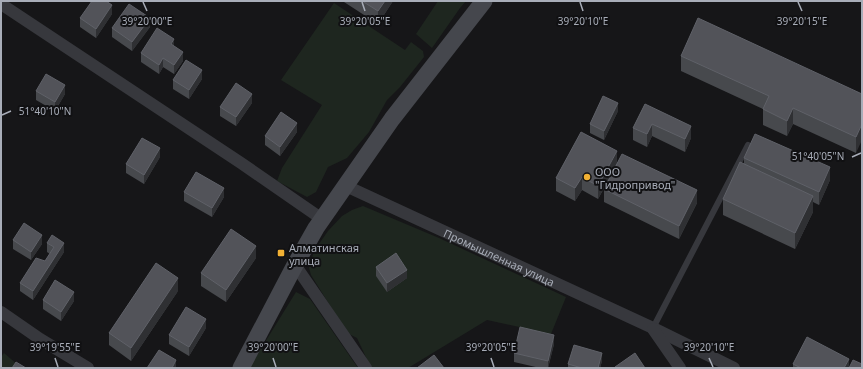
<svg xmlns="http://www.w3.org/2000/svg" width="863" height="369" viewBox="0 0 863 369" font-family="'Noto Sans',sans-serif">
  <rect width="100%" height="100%" fill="#161618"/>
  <!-- green -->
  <path fill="#1e261f" d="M438 1H466L460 8 432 48 416 34Z
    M334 3 405 50 411 42 423 51 424 57 400 87 387 100 369 132 347 158 328 167 316 192 307 197 277 181 282 168 322 105 281 80Z
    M363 206 439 238 566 297 551 334 487 320 408 368H371L357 338 347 333 311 275 309 268 314 251 328 231 342 216 352 210Z
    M296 292 310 299 358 368H249Z
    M4 353 18 365 17 368H1V357Z"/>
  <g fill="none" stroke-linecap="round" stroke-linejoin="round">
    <!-- lane -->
    <path stroke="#37383d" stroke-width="6" d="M653 328 748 145"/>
    <!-- street -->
    <g stroke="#37383d" stroke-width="12">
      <path d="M1 4 241 163 322 219"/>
      <path id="s1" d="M346 186 653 328 734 368"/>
      <path d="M295 265 366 368"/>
      <path d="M1 312 40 339 88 368"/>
      <path d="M653 329 680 368"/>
    </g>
    <!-- secondary -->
    <path stroke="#45474d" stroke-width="17" d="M241 368 295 265 316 228 392 119 484 1"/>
  </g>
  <!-- wall -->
  <path fill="#47494d" d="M344 1H393L378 24 344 2Z
    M112 14 96 38 80 27V18Z
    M150 27 132 51 112 37V28Z
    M174 46 183 61 174 74 163 67 159 74 141 62V53Z
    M681 56 862 94 856 153 793 124 787 136 763 125V109L681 71Z
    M202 79 189 99 173 89V80Z
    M36 91 65 94 55 111 36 100Z
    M252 103 236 126 220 116V107Z
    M645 104 691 138 685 152 652 136 647 147 633 140V128Z
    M618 111 604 140 590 133V124Z
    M297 132 280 156 265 145V136Z
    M160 157 144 184 126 173V164Z
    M744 158 830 180 819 205 813 202V212L795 249 723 215V199L744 164Z
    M617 163 697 203 679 239 604 202V189L611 176 598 199 582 190 575 201 556 191V178Z
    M184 192 224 197 212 217 184 201Z
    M13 240 42 244 31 260 13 249Z
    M47 243 64 252 33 300 20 291V283L45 261 50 254 47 252Z
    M256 258 226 302 201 286V273Z
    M376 267 407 278 387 292 376 276Z
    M178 291 131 361 109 345V333Z
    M43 300 74 301 61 321 43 309Z
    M206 328 189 356 169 344V335Z
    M554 344 548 368H540L514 362V353Z
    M602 361 600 368H568V364Z
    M793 364 849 367 862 368H793Z"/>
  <!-- shaded-wall -->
  <path fill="#2f3033" d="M385 1H393L378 24V11Z
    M112 5V14L96 38V29Z
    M150 18V27L132 51V42Z
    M174 39V48L171 44Z
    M183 52V61L174 74V65Z
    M163 58V67L159 74V65Z
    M202 70V79L189 99V90Z
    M65 85V94L55 111V102Z
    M252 94V103L236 126V117Z
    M618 103V111L604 140V131Z
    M793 108V124L787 136V121Z
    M297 123V132L280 156V147Z
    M652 124V136L647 147V134Z
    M862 124V140L856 153V137Z
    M691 126V138L685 152V139Z
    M160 148V157L144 184V175Z
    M617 151V164L598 199V186Z
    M830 167V180L819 205V192Z
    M582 177V190L575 201V188Z
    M224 188V197L212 217V208Z
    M697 190V203L679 239V226Z
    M813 196V212L795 249V233Z
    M42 235V244L31 260V252Z
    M64 243V252L33 300V291Z
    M256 246V258L226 302V290Z
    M407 270V278L387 292V283Z
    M178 278V291L131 361V348Z
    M74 292V301L61 321V312Z
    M206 319V328L189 356V347Z
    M554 335V344L548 368V361Z
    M602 353V361L600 368H598Z
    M849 359V368H844Z
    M176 360V368H172Z"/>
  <!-- building -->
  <path fill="#525359" stroke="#5f6168" d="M92 1H106L112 5 96 29 80 18Z
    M362 1H385L378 11Z
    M129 4 150 18 132 42 112 28Z
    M698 18 862 94V124L856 137 793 108 787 121 763 109 769 96 681 56Z
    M157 28 174 39 171 44 183 52 174 65 163 58 159 65 141 53Z
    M186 60 202 70 189 90 173 80Z
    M46 74 65 85 55 102 36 91Z
    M236 83 252 94 236 117 220 107Z
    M603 96 618 103 604 131 590 124Z
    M645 104 691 126 685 139 652 124 647 134 633 128Z
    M281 112 297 123 280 147 265 136Z
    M581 132 617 151 598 186 582 177 575 188 556 178Z
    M755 134 830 167 819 192 744 158Z
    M142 138 160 148 144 175 126 164Z
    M622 154 697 190 679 226 604 189Z
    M740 162 813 196 795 233 723 199Z
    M196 172 224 188 212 208 184 192Z
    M24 223 42 235 31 252 13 240Z
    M231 229 256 246 226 290 201 273Z
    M52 235 64 243 33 291 20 283 36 258 45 261 54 247 47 243Z
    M396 253 407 270 387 283 376 267Z
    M156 263 178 278 131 348 109 333Z
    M55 280 74 292 61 312 43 300Z
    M186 307 206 319 189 347 169 335Z
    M520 327 554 335 548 361 514 353Z
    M807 337 849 359 844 368H801L793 364Z
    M574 345 602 353 598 368H582L568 364Z
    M159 350 176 360 172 368H147Z
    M635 353 645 368H616L615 367Z
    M434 355 444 368H417Z
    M853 360 862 364V368H849Z
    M16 362 26 368H12Z"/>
  <!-- ticks -->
  <path fill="none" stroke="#a8adb8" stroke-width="1.5" d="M143 2 147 11M362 2 365 11M580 2 583 11M798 2 802 11M2 115 11 111M852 157 861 153M55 358 58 367M273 358 276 367M491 358 494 367M709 358 713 367"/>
  <!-- markers -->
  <g fill="#f2b134" stroke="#111113" stroke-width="1.5">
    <circle cx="587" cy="177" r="4"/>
    <rect x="277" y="249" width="8" height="8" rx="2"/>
  </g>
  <g text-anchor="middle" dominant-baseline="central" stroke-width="4" stroke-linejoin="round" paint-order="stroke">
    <!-- poi labels -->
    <g font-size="11" fill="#a8adb8" stroke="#111113" text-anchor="start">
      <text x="595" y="171">ООО<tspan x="595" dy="13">"Гидропривод"</tspan></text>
      <text x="289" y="247">Алматинская<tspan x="289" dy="13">улица</tspan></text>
    </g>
    <!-- street labels -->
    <g font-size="11" fill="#a8adb8" stroke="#111113">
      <text stroke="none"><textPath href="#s1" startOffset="169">Промышленная улица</textPath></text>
    </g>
  </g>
  <g font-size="10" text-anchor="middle" fill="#a8adb8" stroke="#111113" stroke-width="4" stroke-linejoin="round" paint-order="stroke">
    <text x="802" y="25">39°20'15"E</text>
    <text x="147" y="25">39°20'00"E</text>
    <text x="365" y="25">39°20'05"E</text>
    <text x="583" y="25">39°20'10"E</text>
    <text x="45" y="115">51°40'10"N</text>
    <text x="818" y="160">51°40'05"N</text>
    <text x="55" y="351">39°19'55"E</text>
    <text x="273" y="351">39°20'00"E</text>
    <text x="491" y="351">39°20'05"E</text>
    <text x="709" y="351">39°20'10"E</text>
  </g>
  <!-- border -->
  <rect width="863" height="369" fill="none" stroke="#a8adb8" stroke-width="4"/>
</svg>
